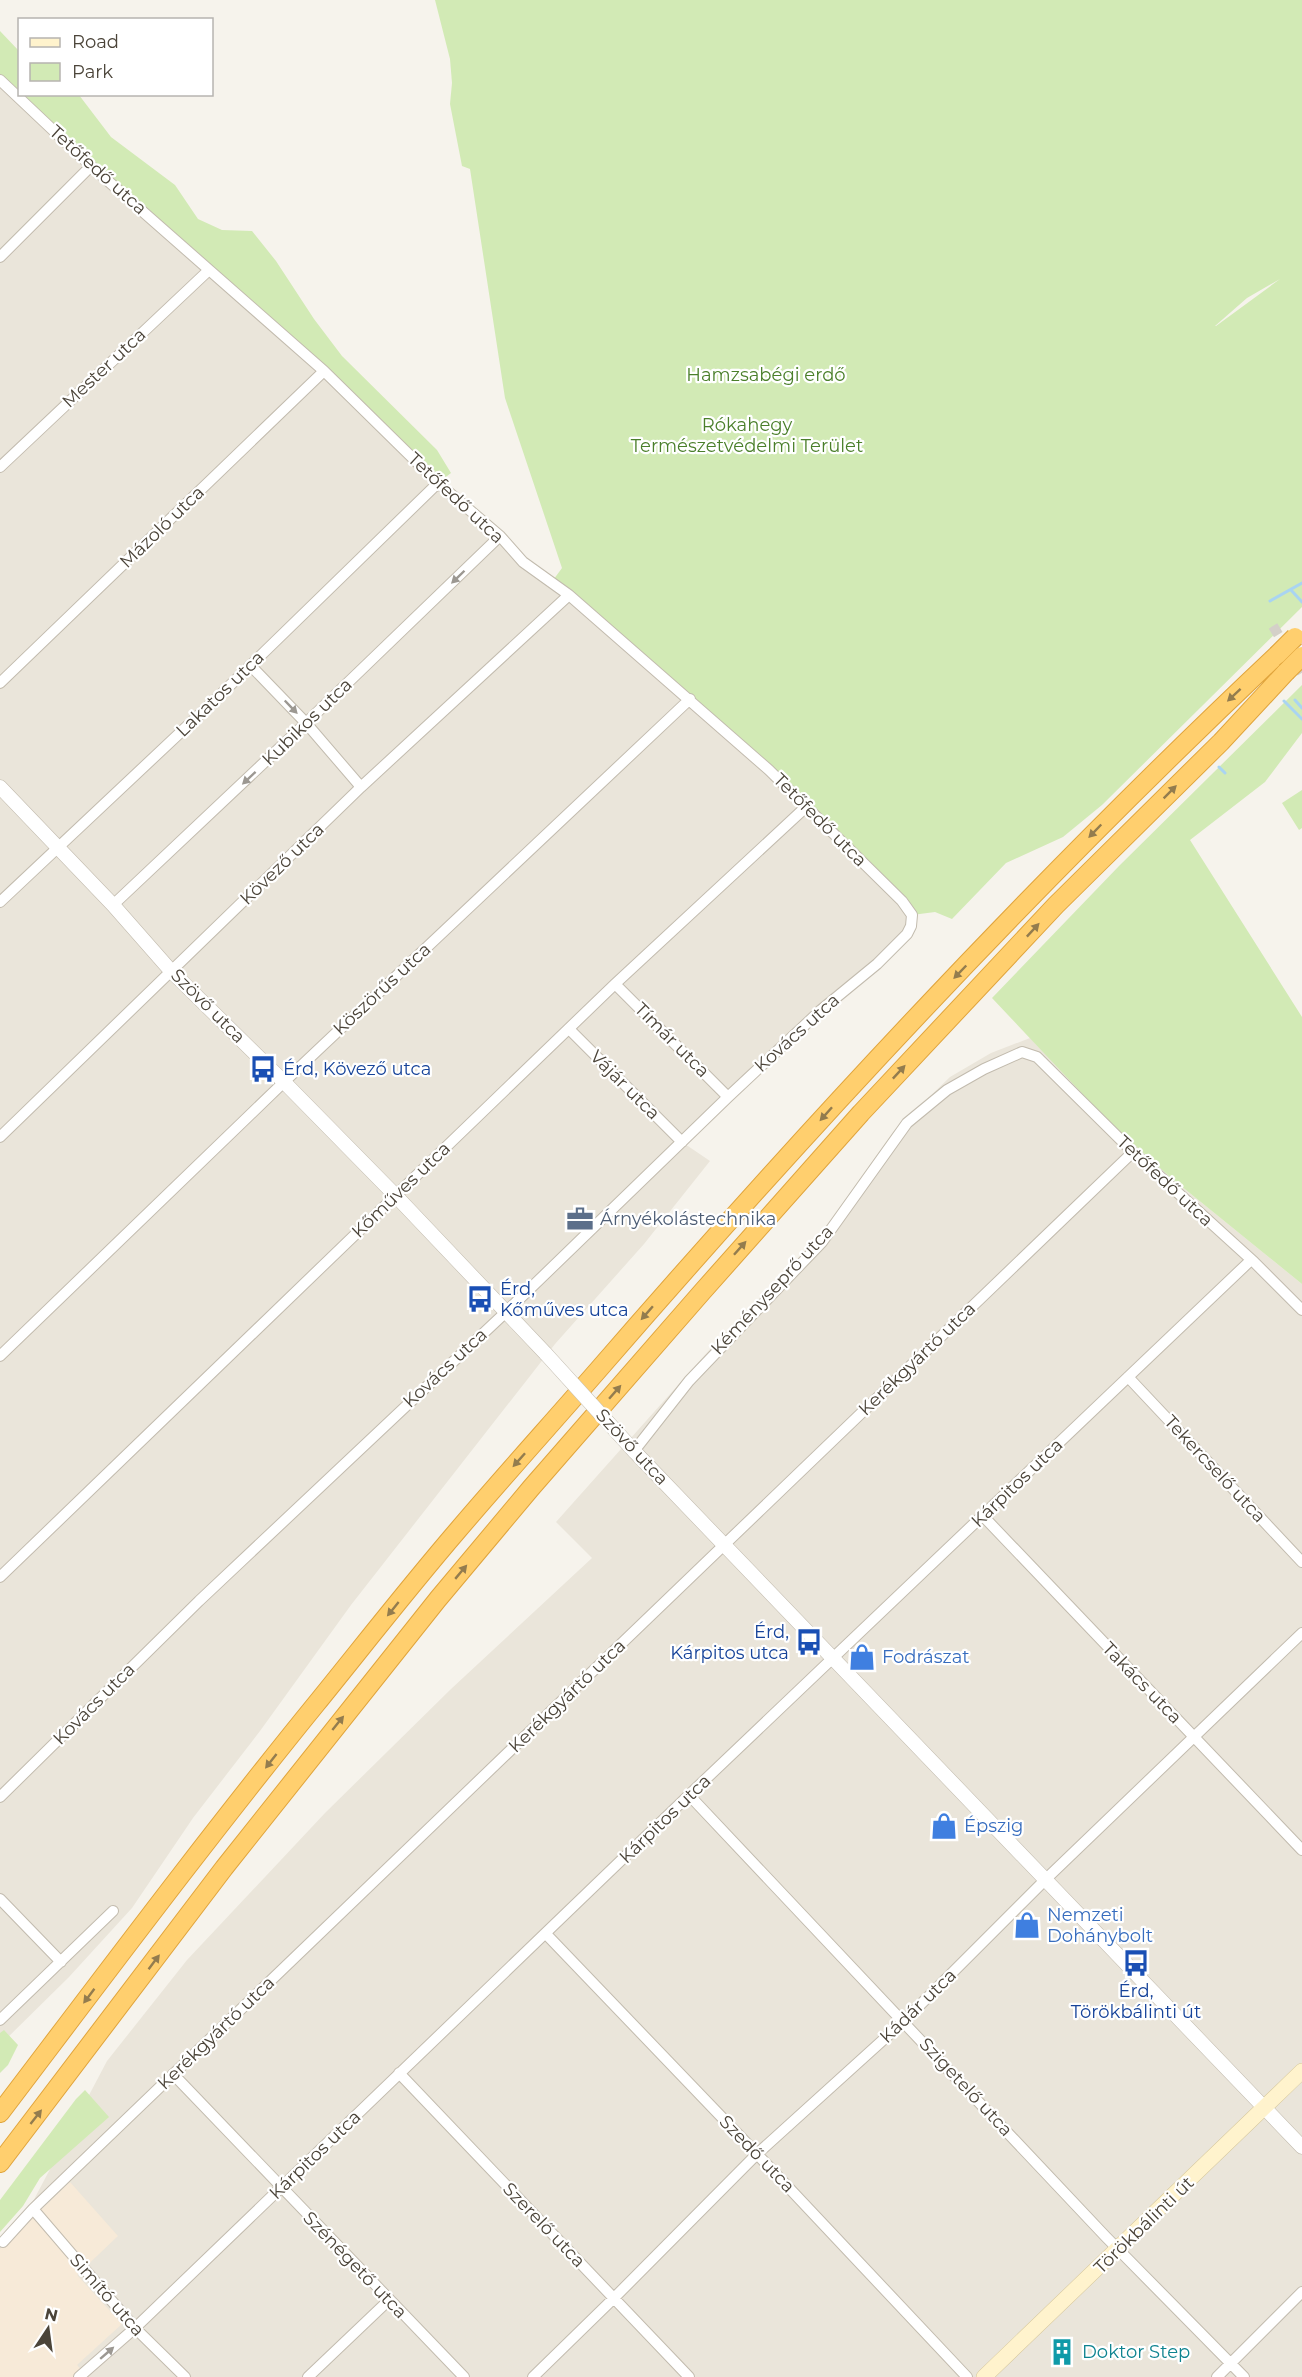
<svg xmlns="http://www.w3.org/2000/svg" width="1302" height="2377" viewBox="0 0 1302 2377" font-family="Montserrat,sans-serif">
  <rect width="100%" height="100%" fill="#f6f3ec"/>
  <!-- residential -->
  <path fill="#eae5da" d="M0 80 201 261 438 483 690 699 902 901 911 926 682 1142 710 1161 644 1244 555 1344 351 1605 260 1731 193 1818 132 1908 69 1977 0 2045Z
    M1030 1038 1106 1119 1170 1177 1302 1284V2377H0V2240L29 2209 107 2061 187 1960 325 1813 451 1689 592 1558 556 1522 728 1329 779 1282 819 1237 893 1132 950 1077 991 1053Z"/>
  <!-- commercial -->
  <path fill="#f7ead8" d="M70 2182 118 2236 77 2275 122 2324 77 2365 88 2377H0V2249Z"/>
  <!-- green -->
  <path fill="#d2eab5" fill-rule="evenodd" d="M435 0H1302V607L1102 805 1063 837 1006 863 952 919 935 912 912 915 807 806 551 583 562 568 505 398 470 169 462 166 450 104 452 83 450 59ZM1280 279 1216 326H1215L1247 298Z
    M0 31 19 51 20 94 79 95 111 137 175 185 198 219 222 230 252 231 276 261 314 319 342 356 437 450 451 473 438 483 0 80Z
    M1302 685V733L1265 782 1190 840 1302 1017V1284L1170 1177 1106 1119 992 998 1119 866Z
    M1302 790V828L1299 830 1282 803Z
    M4 2030 18 2045 8 2065 0 2073V2033Z
    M85 2090 109 2117 40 2178 23 2206 0 2232V2200L76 2099Z"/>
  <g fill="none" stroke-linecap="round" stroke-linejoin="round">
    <!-- stream -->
    <path stroke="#a9d4f2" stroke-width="3" d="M1291 590 1302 602
      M1270 601 1302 583
      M1295 700 1302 708
      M1284 701 1302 719
      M1219 767 1225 773"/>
    <!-- minor-tunnel -->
    <path stroke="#d4d0c8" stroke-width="10" stroke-dasharray="10 5" stroke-linecap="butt" d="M1273 626 1302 673"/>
    <defs>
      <path id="minor" d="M0 80 91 166 324 371 438 483 500 536 523 562 569 595 769 770 902 901 912 915 911 926 907 934 877 964 821 1010 728 1097 507 1311 199 1601 0 1797
        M0 257 91 166
        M0 467 209 270
        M250 665 306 723 361 787
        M0 683 324 371
        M0 902 217 698 438 483
        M113 905 306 723 500 536
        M615 984 728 1097
        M569 1029 682 1142
        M0 1137 361 787 569 595
        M0 1356 284 1082 690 699
        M1128 1377 1302 1562
        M634 1451 689 1381 822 1242 907 1123 947 1090 984 1069 1022 1052 1037 1057 1133 1152 1254 1262 1302 1310
        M983 1516 1302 1850
        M0 1577 615 984 807 806
        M689 1795 1106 2237 1244 2377
        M0 1899 61 1962
        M546 1934 757 2154 967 2377
        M0 2020 113 1911
        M399 2073 689 2377
        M173 2074 464 2377
        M33 2209 135 2328 185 2377
        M3 2242 33 2209 1133 1152
        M79 2377 135 2328 689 1795 1251 1260
        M308 2377 389 2300
        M533 2377 614 2298 757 2154 904 2021 1046 1879 1302 1633
        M1217 2377 1302 2292"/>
      <path id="tertiary" d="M0 787 113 905 171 971 284 1082 396 1196 546 1354
        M634 1451 1302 2147"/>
      <path id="secondary" d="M984 2377 1302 2071"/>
      <path id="motorway" d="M0 2113C104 1976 207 1838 316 1704 363 1646 409 1587 458 1530 504 1476 552 1423 599 1369 814 1121 1038 880 1277 655
        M0 2163 224 1868 438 1599 531 1488 702 1292 861 1113 1056 905 1221 742 1286 672"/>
    </defs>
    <!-- minor casing -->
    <use href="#minor" stroke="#c2bbae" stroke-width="12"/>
    <!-- tertiary casing -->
    <use href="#tertiary" stroke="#c2bbae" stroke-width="15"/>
    <!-- secondary casing -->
    <use href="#secondary" stroke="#d6c79b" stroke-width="16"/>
    <!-- motorway casing -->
    <use href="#motorway" stroke="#e0a43c" stroke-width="20"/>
    <!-- minor -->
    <use href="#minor" stroke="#fff" stroke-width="10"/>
    <!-- tertiary -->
    <use href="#tertiary" stroke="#fff" stroke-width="14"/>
    <!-- secondary -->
    <use href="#secondary" stroke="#fff3cd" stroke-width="15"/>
    <!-- motorway -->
    <use href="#motorway" stroke="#ffcf6e" stroke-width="18"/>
    <defs>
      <path id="tertiary-bridge" d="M546 1354 634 1451"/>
      <path id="motorway-bridge" d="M1277 655 1295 637
        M1286 672 1302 656"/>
    </defs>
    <!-- tertiary-bridge casing -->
    <use href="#tertiary-bridge" stroke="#c2bbae" stroke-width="15" stroke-linecap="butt"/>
    <!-- motorway-bridge casing -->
    <use href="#motorway-bridge" stroke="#e0a43c" stroke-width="20" stroke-linecap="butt"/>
    <!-- tertiary-bridge -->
    <use href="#tertiary-bridge" stroke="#fff" stroke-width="14"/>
    <!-- motorway-bridge -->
    <use href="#motorway-bridge" stroke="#ffcf6e" stroke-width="18"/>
  </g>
  <!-- one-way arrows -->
  <defs><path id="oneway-solid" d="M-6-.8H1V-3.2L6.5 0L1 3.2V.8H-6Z" transform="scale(1.5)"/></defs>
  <g fill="#9c9892">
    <use href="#oneway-solid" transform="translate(458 577) rotate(136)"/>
    <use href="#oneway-solid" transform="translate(291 707) rotate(46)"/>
    <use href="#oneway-solid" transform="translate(249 778) rotate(137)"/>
    <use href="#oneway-solid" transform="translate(107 2353) rotate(-41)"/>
  </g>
  <g fill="#937c4e">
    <use href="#oneway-solid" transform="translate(1234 695) rotate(137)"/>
    <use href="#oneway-solid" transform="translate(1170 792) rotate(-45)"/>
    <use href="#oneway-solid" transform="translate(1095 831) rotate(134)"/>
    <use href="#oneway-solid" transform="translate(1033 930) rotate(-47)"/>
    <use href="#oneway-solid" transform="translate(960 972) rotate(134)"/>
    <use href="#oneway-solid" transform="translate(899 1072) rotate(-47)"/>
    <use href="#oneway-solid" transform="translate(826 1114) rotate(132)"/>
    <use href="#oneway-solid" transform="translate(740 1248) rotate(-48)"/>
    <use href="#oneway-solid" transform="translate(647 1313) rotate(131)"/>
    <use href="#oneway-solid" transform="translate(615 1392) rotate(-49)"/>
    <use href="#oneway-solid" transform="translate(519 1460) rotate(132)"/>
    <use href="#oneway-solid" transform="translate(461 1572) rotate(-50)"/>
    <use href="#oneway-solid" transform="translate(393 1609) rotate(129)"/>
    <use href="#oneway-solid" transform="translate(338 1723) rotate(-51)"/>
    <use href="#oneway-solid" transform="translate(271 1761) rotate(128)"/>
    <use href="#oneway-solid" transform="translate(154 1962) rotate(-53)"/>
    <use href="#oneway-solid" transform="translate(89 1996) rotate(127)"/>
    <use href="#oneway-solid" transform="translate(36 2117) rotate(-52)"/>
  </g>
  <!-- icons -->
  <defs>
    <symbol id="bus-bare" viewBox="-9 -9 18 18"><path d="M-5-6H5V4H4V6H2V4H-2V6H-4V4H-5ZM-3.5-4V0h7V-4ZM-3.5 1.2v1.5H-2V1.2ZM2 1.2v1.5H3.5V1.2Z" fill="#1a4fb4" stroke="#fff" stroke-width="2.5" paint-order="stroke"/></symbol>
    <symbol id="office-bare" viewBox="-9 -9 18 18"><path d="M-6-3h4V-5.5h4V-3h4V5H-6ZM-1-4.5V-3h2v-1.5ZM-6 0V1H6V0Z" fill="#5c6f8a" stroke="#fff" stroke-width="2.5" paint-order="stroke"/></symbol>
    <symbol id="shop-bare" viewBox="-9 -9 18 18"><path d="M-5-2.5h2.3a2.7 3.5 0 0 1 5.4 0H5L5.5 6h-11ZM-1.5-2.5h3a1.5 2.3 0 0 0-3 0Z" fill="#3f7fe0" stroke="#fff" stroke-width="2.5" paint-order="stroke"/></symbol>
    <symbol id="building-bare" viewBox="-9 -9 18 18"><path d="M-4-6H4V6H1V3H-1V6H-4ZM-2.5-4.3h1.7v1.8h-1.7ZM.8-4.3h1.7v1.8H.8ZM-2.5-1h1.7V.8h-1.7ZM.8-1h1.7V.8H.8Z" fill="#0f9aa8" stroke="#fff" stroke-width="2.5" paint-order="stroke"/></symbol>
  </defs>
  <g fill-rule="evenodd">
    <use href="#bus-bare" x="244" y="1050" width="38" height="38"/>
    <use href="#office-bare" x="561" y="1200" width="38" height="38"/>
    <use href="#bus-bare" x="461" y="1280" width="38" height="38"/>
    <use href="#bus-bare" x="790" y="1623" width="38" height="38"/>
    <use href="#shop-bare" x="843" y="1638" width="38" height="38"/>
    <use href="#shop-bare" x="925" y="1807" width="38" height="38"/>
    <use href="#shop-bare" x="1008" y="1906" width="38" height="38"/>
    <use href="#bus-bare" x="1117" y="1944" width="38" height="38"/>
    <use href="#building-bare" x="1043" y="2333" width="38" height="38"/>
  </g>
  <g text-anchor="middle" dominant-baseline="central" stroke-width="4.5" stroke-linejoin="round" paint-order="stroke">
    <!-- street labels -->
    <g font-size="18" fill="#4b4439" stroke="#fff">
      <text transform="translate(98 170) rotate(42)">Tetőfedő utca</text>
      <text transform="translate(104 368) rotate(-43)">Mester utca</text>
      <text transform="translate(456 498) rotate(43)">Tetőfedő utca</text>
      <text transform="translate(162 527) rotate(-44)">Mázoló utca</text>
      <text transform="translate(220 694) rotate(-44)">Lakatos utca</text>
      <text transform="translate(307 722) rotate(-44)">Kubikos utca</text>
      <text transform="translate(820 820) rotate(45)">Tetőfedő utca</text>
      <text transform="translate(282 864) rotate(-44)">Kövező utca</text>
      <text transform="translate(382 989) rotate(-43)">Köszörűs utca</text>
      <text transform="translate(208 1006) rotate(45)">Szövő utca</text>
      <text transform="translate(797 1033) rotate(-42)">Kovács utca</text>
      <text transform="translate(672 1040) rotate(45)">Tímár utca</text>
      <text transform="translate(625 1085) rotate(45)">Vájár utca</text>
      <text transform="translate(1165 1181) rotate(43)">Tetőfedő utca</text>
      <text transform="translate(401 1190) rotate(-44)">Kőműves utca</text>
      <text transform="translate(772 1290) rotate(-47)">Kéményseprő utca</text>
      <text transform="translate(917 1359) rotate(-44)">Kerékgyártó utca</text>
      <text transform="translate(445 1368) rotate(-43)">Kovács utca</text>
      <text transform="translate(632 1447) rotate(47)">Szövő utca</text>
      <text transform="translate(1215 1469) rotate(47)">Tekercselő utca</text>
      <text transform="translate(1017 1483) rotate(-44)">Kárpitos utca</text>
      <text transform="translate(1142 1683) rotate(46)">Takács utca</text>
      <text transform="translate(567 1696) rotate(-44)">Kerékgyártó utca</text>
      <text transform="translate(94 1704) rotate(-45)">Kovács utca</text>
      <text transform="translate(665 1819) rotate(-44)">Kárpitos utca</text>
      <text transform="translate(918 2006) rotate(-44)">Kádár utca</text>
      <text transform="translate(216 2033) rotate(-44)">Kerékgyártó utca</text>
      <text transform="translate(966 2087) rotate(47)">Szigetelő utca</text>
      <text transform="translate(757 2154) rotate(46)">Szedő utca</text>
      <text transform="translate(315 2155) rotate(-44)">Kárpitos utca</text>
      <text transform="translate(544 2225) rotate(46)">Szerelő utca</text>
      <text transform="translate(1144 2225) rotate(-44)">Törökbálinti út</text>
      <text transform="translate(355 2265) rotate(46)">Szénégető utca</text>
      <text transform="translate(107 2295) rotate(49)">Simító utca</text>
    </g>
    <!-- park labels -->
    <g font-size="18" fill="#4a7f2a" stroke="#fff">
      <text x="766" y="375">Hamzsabégi erdő</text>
      <text x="747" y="425">Rókahegy<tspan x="747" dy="21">Természetvédelmi Terület</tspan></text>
    </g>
    <!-- transit labels -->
    <g font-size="18" fill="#164399" stroke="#fff" text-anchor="start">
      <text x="283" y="1069">Érd, Kövező utca</text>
      <text x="500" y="1289">Érd,<tspan x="500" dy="21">Kőműves utca</tspan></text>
      <text x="789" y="1632" text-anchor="end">Érd,<tspan x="789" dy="21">Kárpitos utca</tspan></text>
      <text x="1136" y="1991" text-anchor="middle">Érd,<tspan x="1136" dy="21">Törökbálinti út</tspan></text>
    </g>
    <!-- service labels -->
    <g font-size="18" fill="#4e5e75" stroke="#fff" text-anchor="start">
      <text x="600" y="1219">Árnyékolástechnika</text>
    </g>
    <!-- shop labels -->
    <g font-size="18" fill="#366cbe" stroke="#fff" text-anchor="start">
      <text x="882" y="1657">Fodrászat</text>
      <text x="964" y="1826">Épszig</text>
      <text x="1047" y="1915">Nemzeti<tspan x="1047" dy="21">Dohánybolt</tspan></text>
    </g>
    <!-- culture labels -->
    <g font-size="18" fill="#0d838f" stroke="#fff" text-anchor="start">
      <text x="1082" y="2352">Doktor Step</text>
    </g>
  </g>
  <!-- legend -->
  <rect x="18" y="18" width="195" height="78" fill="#ffffff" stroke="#b7b4b0" stroke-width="1.5"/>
  <rect x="30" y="38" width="30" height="9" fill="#fff3cd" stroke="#b7b4b0" stroke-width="1.5"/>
  <text x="72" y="48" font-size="18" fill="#4b4439">Road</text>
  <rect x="30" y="63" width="30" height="18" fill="#d2eab5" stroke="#b7b4b0" stroke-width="1.5"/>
  <text x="72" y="78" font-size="18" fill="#4b4439">Park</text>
  <!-- north arrow -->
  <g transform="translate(48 2329) rotate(13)" stroke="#ffffff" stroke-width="4.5" paint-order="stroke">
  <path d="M0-4.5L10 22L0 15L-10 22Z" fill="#4b4439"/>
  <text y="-9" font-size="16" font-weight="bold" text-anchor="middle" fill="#4b4439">N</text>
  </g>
</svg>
